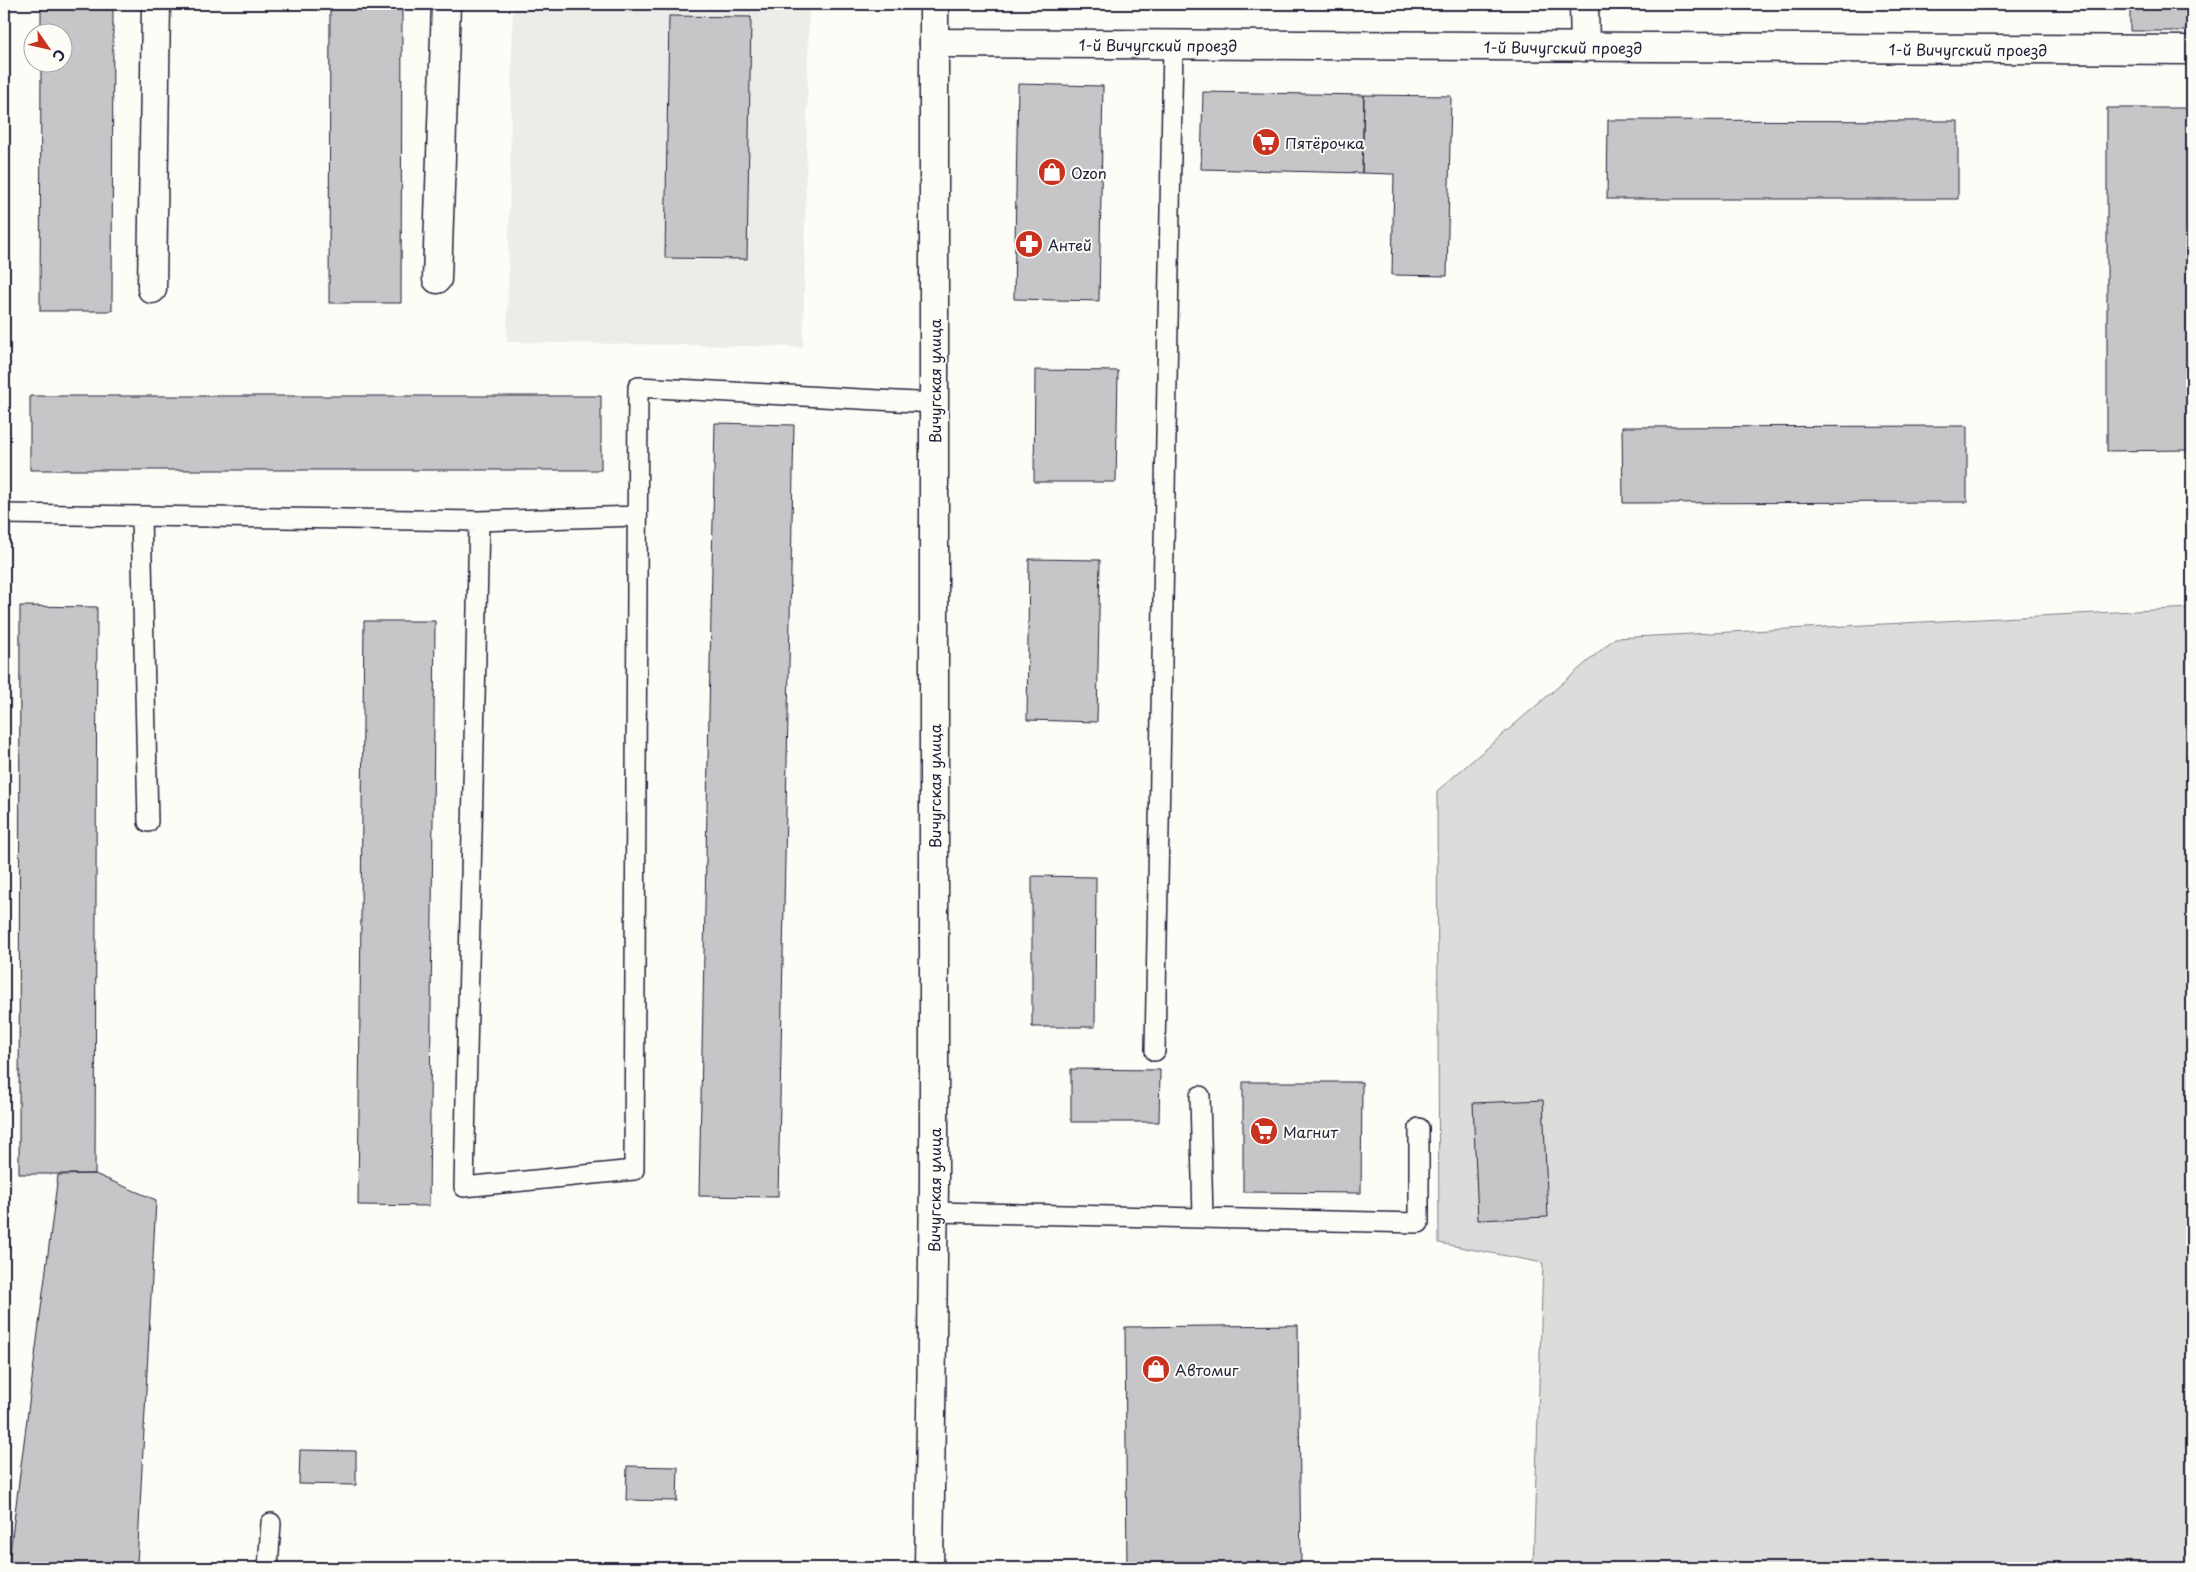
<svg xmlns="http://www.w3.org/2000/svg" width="2196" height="1572" viewBox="0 0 2196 1572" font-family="'Playpen Sans',sans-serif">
  <rect width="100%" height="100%" fill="#fdfcf7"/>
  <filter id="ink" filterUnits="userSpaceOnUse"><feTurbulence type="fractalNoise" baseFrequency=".02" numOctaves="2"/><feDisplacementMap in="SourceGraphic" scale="10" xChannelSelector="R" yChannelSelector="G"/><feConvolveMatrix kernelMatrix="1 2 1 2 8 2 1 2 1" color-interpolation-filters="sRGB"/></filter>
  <g filter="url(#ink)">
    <!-- built -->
    <path fill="#ecece9" d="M513 4H809L803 347 507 342Z"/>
    <!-- green -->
    <path fill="#dddcdb" stroke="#807f8b" d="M2192 608V1568H1533L1543 1263 1439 1243 1437 791 1615 638Z"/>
    <!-- building -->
    <path fill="#c6c6c8" stroke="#22223b" d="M41 4H113L112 311H40L41 62H62V32H41Z
      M330 4H402L401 303H329Z
      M2130 4H2192V31H2130Z
      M669 16 751 17 747 259 665 258Z
      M1018 84 1103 86 1099 301 1014 299Z
      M1203 92 1364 95 1362 173 1201 169Z
      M1364 95 1451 96 1447 276 1392 275 1394 174 1362 173Z
      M2107 108H2189L2190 450 2107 451Z
      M1608 120 1958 121V199H1607Z
      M1035 370 1118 371 1116 482H1034Z
      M30 396H601V470H30Z
      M715 423 794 425 778 1197 699 1196Z
      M1967 426V502L1623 503 1622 427Z
      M1029 559 1100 560 1097 722 1027 720Z
      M20 606 97 607 95 1174H19Z
      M364 621H435L429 1206 358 1205Z
      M1032 876 1096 877 1095 1027H1032Z
      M1071 1069 1160 1070 1159 1122H1071Z
      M1243 1082H1362L1361 1193 1243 1192Z
      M1543 1100 1548 1217 1478 1220 1473 1103Z
      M95 1174 156 1200 137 1564 94 1568H8L58 1175Z
      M1298 1325 1301 1568H1127L1125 1327Z
      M300 1450 356 1451V1485L299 1484Z
      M627 1466 678 1467 677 1501 626 1500Z
      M137 1564 162 1568H94Z"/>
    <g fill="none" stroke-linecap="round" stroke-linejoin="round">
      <defs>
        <path id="service" d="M4 514 479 521 464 1187 634 1170 638 387 934 403
          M141 516 148 822
          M479 521 637 516
          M1155 1051 1173 44
          M1200 1096 1203 1218
          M934 1212 1419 1223V1128
          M268 1568 271 1523"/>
        <g id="minor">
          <path d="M1584 4 1585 47"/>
          <path id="s1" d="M934 43 2192 50"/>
          <path d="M437 279 446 4"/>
          <path d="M152 289 156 4"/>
        </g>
        <g id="secondary">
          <path id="s2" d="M929 1568 934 1183V4"/>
        </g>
      </defs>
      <!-- service casing -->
      <use href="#service" stroke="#22223b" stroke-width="22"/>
      <!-- minor casing -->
      <use href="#minor" stroke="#22223b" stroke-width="31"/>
      <!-- secondary casing -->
      <use href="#secondary" stroke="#22223b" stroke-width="31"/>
      <!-- service -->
      <use href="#service" stroke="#fdfcf7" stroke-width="19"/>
      <!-- minor -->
      <use href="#minor" stroke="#fdfcf7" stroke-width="28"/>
      <!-- secondary -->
      <use href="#secondary" stroke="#fdfcf7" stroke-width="28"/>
    </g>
  </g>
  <!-- icons -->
  <defs>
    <symbol id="supermarket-disc" viewBox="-11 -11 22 22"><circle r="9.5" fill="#c8321e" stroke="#fdfcf7"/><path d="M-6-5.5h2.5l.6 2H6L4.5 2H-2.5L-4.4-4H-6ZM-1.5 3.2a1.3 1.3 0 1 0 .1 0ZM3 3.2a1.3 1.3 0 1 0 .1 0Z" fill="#fff"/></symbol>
    <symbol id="shop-disc" viewBox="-11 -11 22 22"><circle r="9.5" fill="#c8321e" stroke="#fdfcf7"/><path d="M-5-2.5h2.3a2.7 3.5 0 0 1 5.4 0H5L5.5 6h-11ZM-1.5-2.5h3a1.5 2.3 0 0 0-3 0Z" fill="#fff"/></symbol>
    <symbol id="pharmacy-disc" viewBox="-11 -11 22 22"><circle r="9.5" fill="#c8321e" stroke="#fdfcf7"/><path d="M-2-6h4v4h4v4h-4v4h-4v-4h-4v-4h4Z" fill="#fff"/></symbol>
  </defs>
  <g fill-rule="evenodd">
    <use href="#supermarket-disc" x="1250" y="126" width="32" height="32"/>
    <use href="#shop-disc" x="1036" y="156" width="32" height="32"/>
    <use href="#pharmacy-disc" x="1013" y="228" width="32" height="32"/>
    <use href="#supermarket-disc" x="1248" y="1115" width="32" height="32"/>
    <use href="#shop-disc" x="1140" y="1353" width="32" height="32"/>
  </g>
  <g text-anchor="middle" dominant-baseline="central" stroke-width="4" stroke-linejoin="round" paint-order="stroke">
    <!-- street labels -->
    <g font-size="15" fill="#22223b" stroke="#fdfcf7">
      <text stroke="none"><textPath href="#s1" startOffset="224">1-й Вичугский проезд</textPath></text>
      <text stroke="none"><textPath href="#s1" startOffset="629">1-й Вичугский проезд</textPath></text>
      <text stroke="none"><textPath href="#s1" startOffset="1034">1-й Вичугский проезд</textPath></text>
      <text transform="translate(934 381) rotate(-90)">Вичугская улица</text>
      <text transform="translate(934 786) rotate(-90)">Вичугская улица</text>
      <text stroke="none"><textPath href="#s2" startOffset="378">Вичугская улица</textPath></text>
    </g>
    <!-- poi labels -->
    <g font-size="15" fill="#22223b" stroke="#fdfcf7" text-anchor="start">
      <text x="1285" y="142">Пятёрочка</text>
      <text x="1071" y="172">Ozon</text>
      <text x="1048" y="244">Антей</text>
      <text x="1283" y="1131">Магнит</text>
      <text x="1175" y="1369">Автомиг</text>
    </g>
  </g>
  <!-- margin -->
  <rect width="2196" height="1572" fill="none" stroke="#fdfcf7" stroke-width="20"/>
  <rect x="10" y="10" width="2176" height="1552" fill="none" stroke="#22223b" stroke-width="2" filter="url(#ink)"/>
  <!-- north arrow -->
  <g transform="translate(48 48) rotate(124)"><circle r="24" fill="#fdfcf7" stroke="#a5a5ac"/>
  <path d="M0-4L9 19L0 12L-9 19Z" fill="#c8321e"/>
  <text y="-8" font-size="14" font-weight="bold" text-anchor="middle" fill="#22223b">С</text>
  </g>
</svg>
